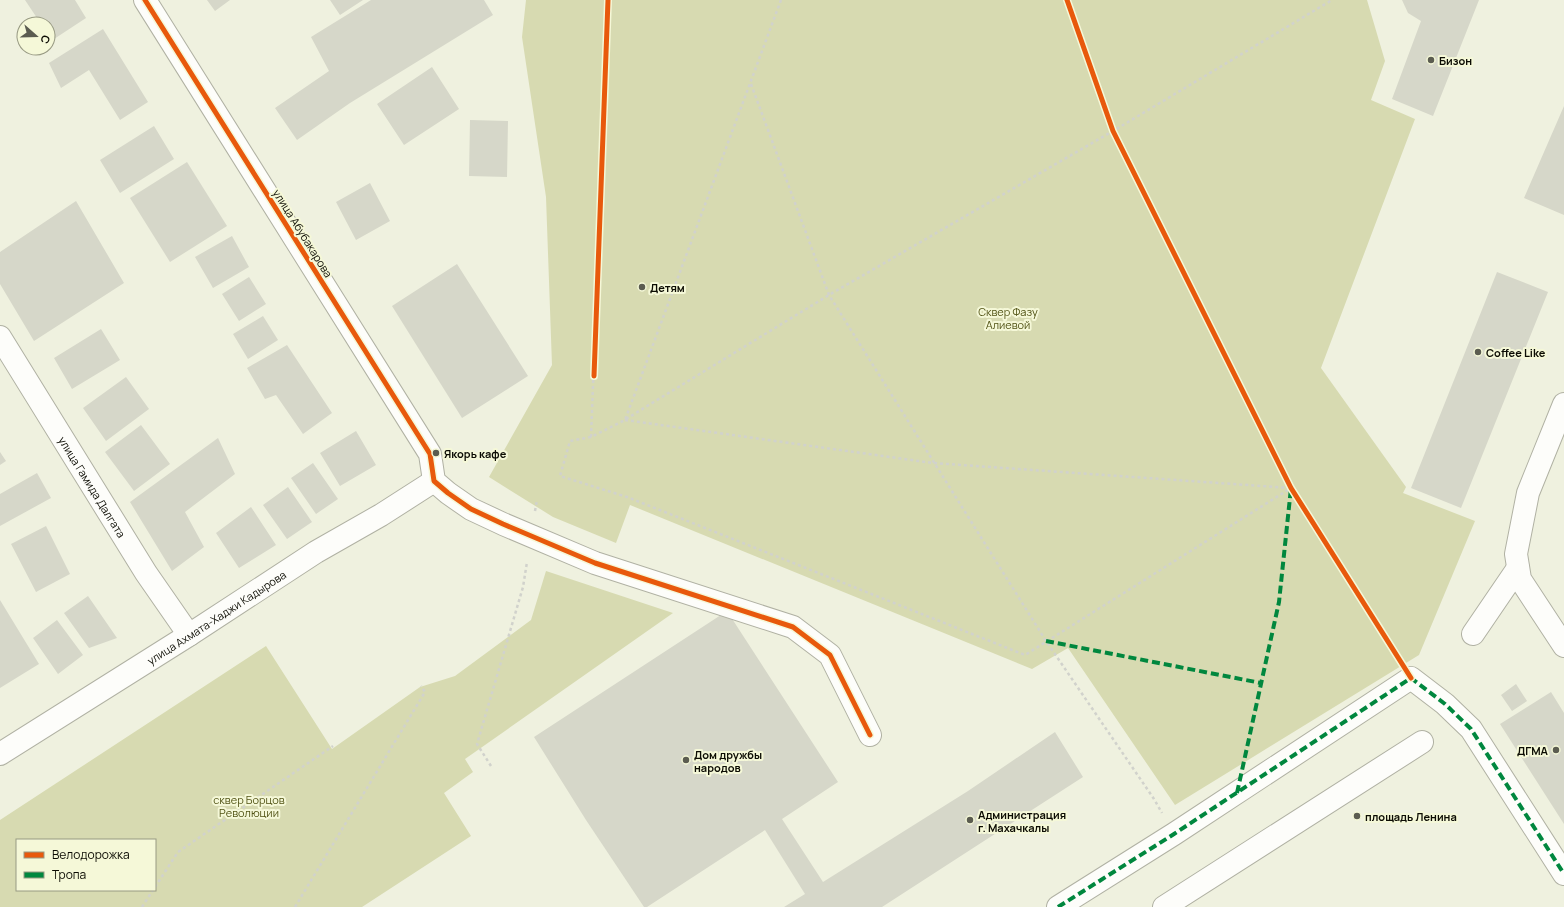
<svg xmlns="http://www.w3.org/2000/svg" width="1564" height="907" viewBox="0 0 1564 907" font-family="Manrope,sans-serif">
  <rect width="100%" height="100%" fill="#eff1df"/>
  <!-- green -->
  <path fill="#d7dab1" fill-rule="evenodd" d="M526 0H1367L1385 61 1371 100 1415 119 1321 368 1406 487 1403 493 1475 521 1419 655 1175 805 1068 648 1032 669 630 505 616 543 553 517 489 477 552 365 546 197 522 37Z
    M546 571 673 613 465 759 473 772 444 793 471 836 362 907H0V820L266 646 332 749 420 687 455 676 531 620ZM17 840H155V890H17Z"/>
  <!-- building -->
  <path fill="#d6d7c9" d="M25 0H75L86 18 51 41 48 36V24H41Z
    M207 0H230L215 11Z
    M330 0H363L340 15Z
    M371 0H484L493 15 350 103 297 140 275 108 329 71 311 37Z
    M1402 0H1479L1433 116 1392 99 1421 21 1408 13Z
    M103 29 148 102 120 120 89 70 61 88 49 63Z
    M432 67 459 109 404 145 377 104Z
    M1564 106V215L1524 198Z
    M470 120 508 121 507 177 469 176Z
    M154 126 174 159 120 193 100 160Z
    M187 162 227 226 170 262 130 198Z
    M370 183 390 221 356 240 336 202Z
    M76 201 124 283 34 341 0 284V252Z
    M232 236 249 267 213 288 195 257Z
    M457 264 528 376 462 418 392 306Z
    M1497 272 1548 292 1461 508 1411 488Z
    M249 277 266 304 239 321 222 294Z
    M263 316 278 340 248 359 233 334Z
    M101 329 120 360 72 389 54 358Z
    M287 345 332 413 303 434 276 395 265 399 247 368Z
    M126 377 149 409 106 441 83 408Z
    M141 425 170 464 134 491 105 452Z
    M356 431 376 465 340 486 320 453Z
    M218 438 235 474 185 512 204 547 172 571 130 502Z
    M0 452 6 461 0 465Z
    M313 463 338 499 316 514 291 478Z
    M37 473 51 498 0 526V494Z
    M288 487 312 522 287 539 263 505Z
    M251 507 276 545 239 568 216 533Z
    M46 526 70 574 36 592 11 544Z
    M88 596 117 638 89 648 64 613Z
    M0 600 39 664 0 688Z
    M727 611 838 782 782 819 823 882 968 791 1055 732 1083 777 882 907H784L805 894 765 830 647 907H644L586 820 534 737Z
    M57 620 83 655 58 674 33 638Z
    M1516 684 1527 701 1512 711 1501 695Z
    M1551 692 1564 713V824L1500 724Z"/>
  <g fill="none" stroke-linecap="round" stroke-linejoin="round">
    <defs>
      <g id="minor">
        <path d="M145 0 430 454 434 481 448 493 471 509 503 524 595 563 793 627 830 655 870 735"/>
        <path id="s1" d="M0 337 146 573 189 635"/>
        <path d="M1473 634 1518 568"/>
        <path d="M1058 907 1174 834 1411 678 1445 704 1471 729 1564 874"/>
        <path d="M1164 907 1422 742"/>
      </g>
      <g id="major">
        <path d="M1564 404 1528 493 1516 554 1520 579 1564 646"/>
        <path id="s2" d="M0 754 189 635 316 552 381 515 434 481"/>
      </g>
    </defs>
    <!-- minor casing -->
    <use href="#minor" stroke="#b0b1a3" stroke-width="24"/>
    <!-- major casing -->
    <use href="#major" stroke="#b0b1a3" stroke-width="24"/>
    <!-- path -->
    <path stroke="#d1d2cc" stroke-width="2.5" stroke-dasharray="3 3" stroke-linecap="butt" d="M781 0 625 420 591 437 570 441 560 476 627 497 1025 655 1291 488
      M1067 0 1113 131 1291 488 1398 657
      M751 84 829 295 1046 641 1154 799 1162 813
      M626 419 829 295 1113 131 1332 0
      M625 420 933 463 1290 488
      M591 437 608 0
      M535 511 537 500
      M491 766 477 744 523 587 527 562
      M155 887 178 852 333 746
      M142 907 153 890
      M295 907 425 692 421 686"/>
    <!-- minor -->
    <use href="#minor" stroke="#fdfdfa" stroke-width="22"/>
    <!-- major -->
    <use href="#major" stroke="#fdfdfa" stroke-width="22"/>
    <!-- quiet -->
    <path stroke="#00873e" stroke-width="4" stroke-dasharray="8 4" stroke-linecap="butt" d="M1046 641 1261 683
      M1237 793 1279 602 1291 488
      M1058 907 1174 834 1411 678 1445 704 1471 729 1564 874"/>
    <defs>
      <path id="cycleway" d="M145 0 430 454 434 481 448 493 471 509 503 524 595 563 793 627 830 655 870 735
        M1067 0 1113 131 1291 488 1411 678
        M594 376 608 0"/>
    </defs>
    <!-- cycleway casing -->
    <use href="#cycleway" stroke="#f5f8d8" stroke-width="8"/>
    <!-- cycleway -->
    <use href="#cycleway" stroke="#e8590c" stroke-width="5"/>
  </g>
  <!-- markers -->
  <g fill="#5b5c50" stroke="#f5f8d8" stroke-width="1.5">
    <circle cx="1431" cy="60" r="4"/>
    <circle cx="642" cy="287" r="4"/>
    <circle cx="1478" cy="352" r="4"/>
    <circle cx="436" cy="453" r="4"/>
    <circle cx="1556" cy="750" r="4"/>
    <circle cx="686" cy="760" r="4"/>
    <circle cx="1357" cy="816" r="4"/>
    <circle cx="970" cy="820" r="4"/>
  </g>
  <g text-anchor="middle" dominant-baseline="central" stroke-width="4" stroke-linejoin="round" paint-order="stroke">
    <!-- poi labels -->
    <g font-size="11" font-weight="bold" fill="#0c0c03" stroke="#f5f8d8" text-anchor="start">
      <text x="1439" y="60">Бизон</text>
      <text x="650" y="287">Детям</text>
      <text x="1486" y="352">Coffee Like</text>
      <text x="444" y="453">Якорь кафе</text>
      <text x="1548" y="750" text-anchor="end">ДГМА</text>
      <text x="694" y="754">Дом дружбы<tspan x="694" dy="13">народов</tspan></text>
      <text x="978" y="814">Администрация<tspan x="978" dy="13">г. Махачкалы</tspan></text>
      <text x="1365" y="816">площадь Ленина</text>
    </g>
    <!-- street labels -->
    <g font-size="11" fill="#0c0c03" stroke="#f5f8d8">
      <text transform="translate(303 233) rotate(58)">улица Абубакарова</text>
      <text stroke="none"><textPath href="#s1" startOffset="176">улица Гамида Далгата</textPath></text>
      <text stroke="none"><textPath href="#s2" startOffset="256">улица Ахмата-Хаджи Кадырова</textPath></text>
    </g>
    <!-- park labels -->
    <g font-size="11" fill="#515315" stroke="#f5f8d8">
      <text x="1008" y="311">Сквер Фазу<tspan x="1008" dy="13">Алиевой</tspan></text>
      <text x="249" y="799">сквер Борцов<tspan x="249" dy="13">Революции</tspan></text>
    </g>
  </g>
  <!-- legend -->
  <rect x="16" y="839" width="140" height="52" fill="#f5f8d8" stroke="#989a83"/>
  <rect x="24" y="852" width="20" height="6" fill="#e8590c" stroke="#989a83"/>
  <text x="52" y="859" font-size="12" fill="#0c0c03">Велодорожка</text>
  <rect x="24" y="872" width="20" height="6" fill="#00873e" stroke="#989a83"/>
  <text x="52" y="879" font-size="12" fill="#0c0c03">Тропа</text>
  <!-- north arrow -->
  <g transform="translate(36 36) rotate(110)"><circle r="19" fill="#f5f8d8" stroke="#989a83"/>
  <path d="M0-3L7 15L0 10L-7 15Z" fill="#5b5c50"/>
  <text y="-6" font-size="11" font-weight="bold" text-anchor="middle" fill="#0c0c03">С</text>
  </g>
</svg>
